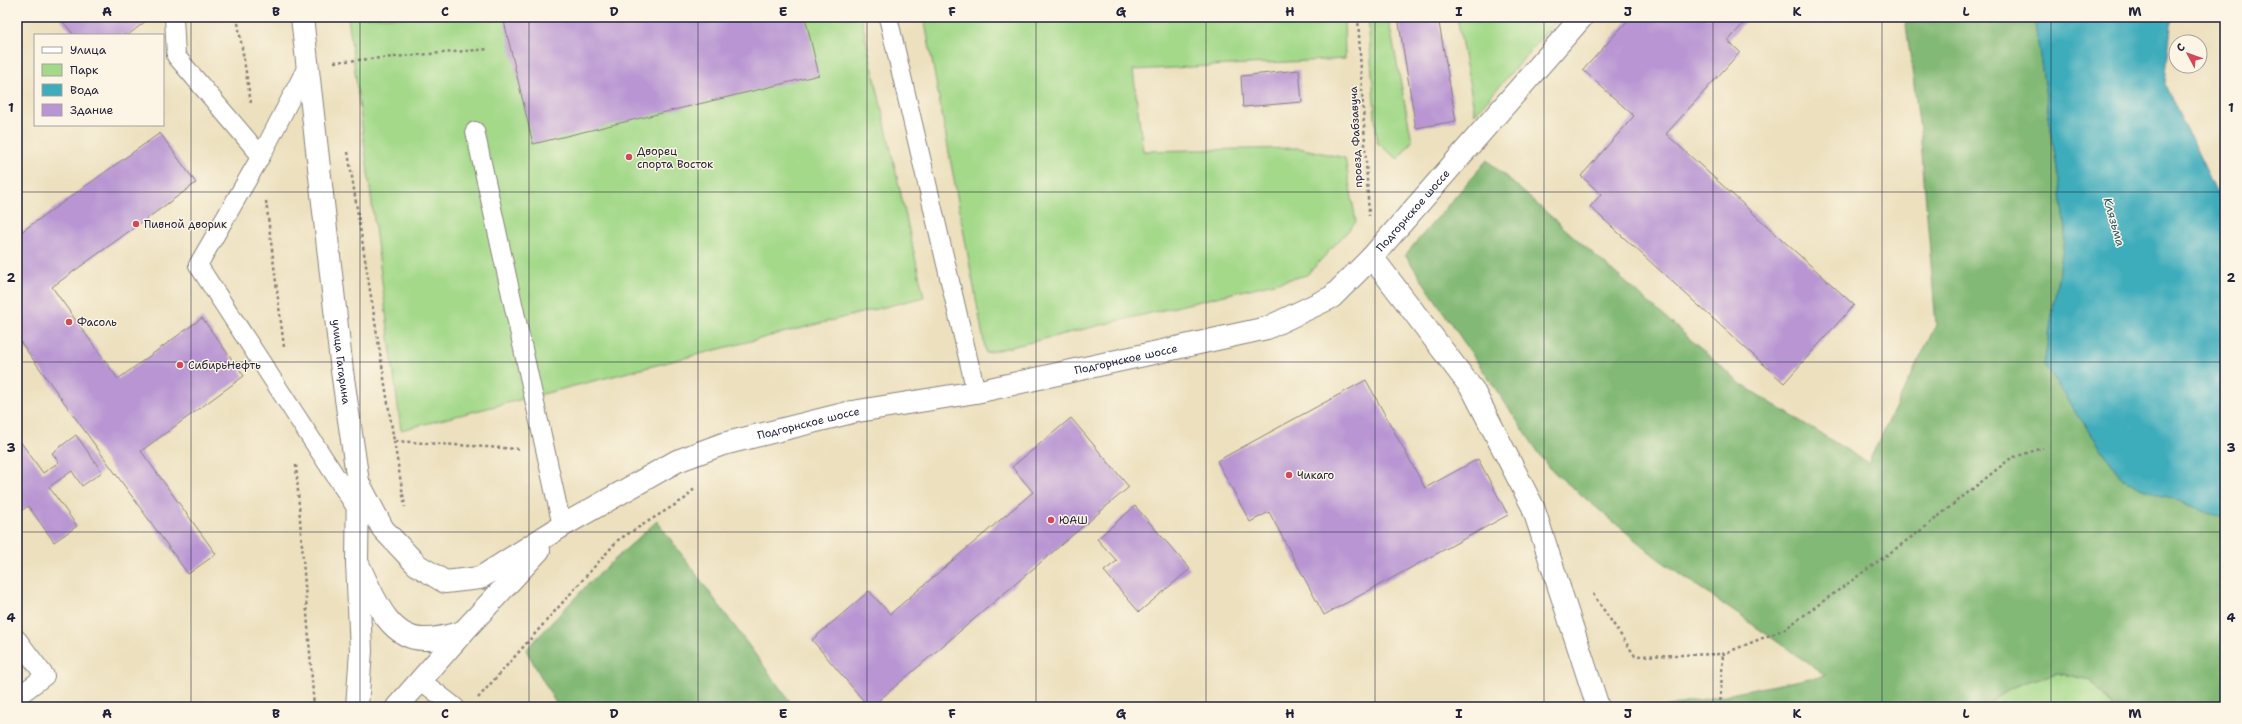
<svg xmlns="http://www.w3.org/2000/svg" width="2242" height="724" viewBox="0 0 2242 724" font-family="'Shantell Sans',sans-serif">
  <rect width="100%" height="100%" fill="#fcf5e5"/>
  <filter id="ink" filterUnits="userSpaceOnUse"><feTurbulence type="fractalNoise" baseFrequency=".025" numOctaves="2"/><feDisplacementMap in="SourceGraphic" scale="8" xChannelSelector="R" yChannelSelector="G"/><feConvolveMatrix kernelMatrix="1 2 1 2 8 2 1 2 1" color-interpolation-filters="sRGB"/></filter>
  <filter id="wash" filterUnits="userSpaceOnUse"><feTurbulence type="fractalNoise" baseFrequency=".012" numOctaves="4" result="noise"/><feDisplacementMap in="SourceGraphic" scale="16" xChannelSelector="R" yChannelSelector="G"/><feGaussianBlur stdDeviation="0.9" result="paint"/><feColorMatrix in="noise" values="0 0 0 0 0 0 0 0 0 0 0 0 0 0 0 0 0 1.4 0 .05"/><feComposite in="paint" operator="in"/></filter>
  <g filter="url(#wash)">
    <rect width="100%" height="100%" fill="#ece0be"/>
    <!-- green -->
    <path fill="#a4d98a" stroke="#637e62" d="M348 17H861L924 297 401 430Z
      M924 17H1344L1345 59 1133 70 1143 151 1299 148 1345 158 1356 222 1307 275 986 353Z
      M1368 17H1388L1412 141 1398 159 1377 143Z
      M1457 17H1560L1475 114Z
      M2057 673 2090 680 2114 707H1988C2004 686 2033 680 2057 673Z"/>
    <!-- forest -->
    <path fill="#83b976" stroke="#526e58" d="M1905 17H2034L2066 228 2044 366 2123 480 2225 519V707H2114L2090 680 2057 673 2023 683 1994 698 1988 707H1665L1825 675 1657 558 1549 468 1405 255 1487 160 1742 385 1868 463 1936 325 1920 130Z
      M657 521 794 707H558L526 650 590 582Z"/>
    <!-- water -->
    <path fill="#3dacbb" stroke="#30677b" d="M2034 17H2172L2165 84 2225 210V519L2123 480 2044 366 2066 228Z"/>
    <g id="blocks">
      <!-- building -->
      <path fill="#b996d3" d="M59 17H151L128 35H74Z
        M503 17H805L819 75 533 144Z
        M1398 17H1438L1456 121 1416 128Z
        M1631 17H1749L1728 41 1740 52 1666 134 1854 305 1784 383 1590 207 1601 194 1581 176 1634 116 1583 70Z
        M1299 70 1302 102 1243 107 1241 76Z
        M160 133 196 183 52 287 118 379 202 318 244 376 141 451 216 554 188 574 17 337V235Z
        M1366 380 1425 488 1478 459 1508 515 1324 615 1269 512 1250 522 1217 461Z
        M1071 418 1129 487 871 707H869L812 640 869 591 890 614 1033 492 1012 467Z
        M76 435 102 472 82 486 72 471 49 487 77 526 54 542 28 506 17 514V437L43 473 59 462 52 453Z
        M1135 506 1190 569 1139 612 1104 571 1117 561 1097 539Z"/>
    </g>
  </g>
  <g filter="url(#ink)">
    <use href="#blocks" fill-opacity="0" stroke="#87817c" stroke-width="1"/>
    <g fill="none" stroke-linecap="round" stroke-linejoin="round">
      <defs>
        <path id="lane" d="M174 17 176 56 261 156
          M888 17 976 392
          M308 65 261 156 198 265 357 509
          M475 131 562 526
          M17 639 45 676 17 697
          M420 680 455 707"/>
        <g id="street">
          <path d="M1372 257 1473 390 1533 507 1598 707"/>
          <path id="s1" d="M358 482 383 529 417 565 445 582 480 578 562 526 677 461 723 444 852 412 976 392 1267 328 1332 297 1372 257 1582 17"/>
          <path d="M357 562C371 590 387 641 426 639 439 639 451 635 463 632"/>
          <path d="M397 707 463 632 539 550"/>
        </g>
        <g id="secondary">
          <path id="s2" d="M302 17 342 371 358 482 357 562 361 651 357 707"/>
        </g>
      </defs>
      <!-- lane casing -->
      <use href="#lane" stroke="#87817c" stroke-width="20"/>
      <!-- street casing -->
      <use href="#street" stroke="#87817c" stroke-width="24"/>
      <!-- secondary casing -->
      <use href="#secondary" stroke="#87817c" stroke-width="24"/>
      <!-- path -->
      <path stroke="#87817c" stroke-width="2.5" stroke-dasharray="3 3" stroke-linecap="butt" d="M237 17 251 103
        M1358 17 1369 216
        M334 62 488 49
        M348 152 394 441 518 449
        M266 201 284 347
        M394 441 405 507
        M296 465 314 707
        M1593 594 1635 656 1723 654 1785 629 1924 528 2011 458 2043 448
        M478 698 618 540 686 498 696 487
        M1720 707 1723 654"/>
      <!-- lane -->
      <use href="#lane" stroke="#fff" stroke-width="18"/>
      <!-- street -->
      <use href="#street" stroke="#fff" stroke-width="22"/>
      <!-- secondary -->
      <use href="#secondary" stroke="#fff" stroke-width="22"/>
    </g>
  </g>
  <!-- grid -->
  <path fill="none" stroke="#22223b" stroke-width="1" stroke-opacity="0.55" d="M191 17V707M360 17V707M529 17V707M698 17V707M867 17V707M1036 17V707M1206 17V707M1375 17V707M1544 17V707M1713 17V707M1882 17V707M2051 17V707M17 192H2225M17 362H2225M17 532H2225"/>
  <!-- markers -->
  <g fill="#d1495b" stroke="#fcf5e5" stroke-width="1.5">
    <circle cx="629" cy="157" r="4"/>
    <circle cx="136" cy="224" r="4"/>
    <circle cx="69" cy="322" r="4"/>
    <circle cx="180" cy="365" r="4"/>
    <circle cx="1289" cy="475" r="4"/>
    <circle cx="1051" cy="520" r="4"/>
  </g>
  <g text-anchor="middle" dominant-baseline="central" stroke-width="3" stroke-linejoin="round" paint-order="stroke">
    <!-- street labels -->
    <g font-size="11" fill="#22223b" stroke="#fcf5e5">
      <text transform="translate(1356 137) rotate(-93)">проезд Фабзавуча</text>
      <text stroke="none"><textPath href="#s1" startOffset="1196">Подгорнское шоссе</textPath></text>
      <text stroke="none"><textPath href="#s1" startOffset="861">Подгорнское шоссе</textPath></text>
      <text stroke="none"><textPath href="#s2" startOffset="347">улица Гагарина</textPath></text>
      <text stroke="none"><textPath href="#s1" startOffset="537">Подгорнское шоссе</textPath></text>
    </g>
    <!-- poi labels -->
    <g font-size="11" fill="#22223b" stroke="#fcf5e5" text-anchor="start">
      <text x="637" y="151">Дворец<tspan x="637" dy="13">спорта Восток</tspan></text>
      <text x="144" y="224">Пивной дворик</text>
      <text x="77" y="322">Фасоль</text>
      <text x="188" y="365">СибирьНефть</text>
      <text x="1297" y="475">Чикаго</text>
      <text x="1059" y="520">ЮАШ</text>
    </g>
    <!-- water labels -->
    <g font-size="12" font-style="italic" fill="#2d596e" stroke="#fcf5e5">
      <text transform="translate(2114 222) rotate(74)">Клязьма</text>
    </g>
  </g>
  <!-- margin -->
  <rect width="2242" height="724" fill="none" stroke="#fcf5e5" stroke-width="44"/>
  <!-- legend -->
  <rect x="34" y="34" width="130" height="92" fill="#fcf5e5" stroke="#a5a1a1"/>
  <rect x="42" y="47" width="20" height="6" fill="#ffffff" stroke="#a5a1a1"/>
  <text x="70" y="54" font-size="12" fill="#22223b">Улица</text>
  <rect x="42" y="64" width="20" height="12" fill="#a4d98a" stroke="#a5a1a1"/>
  <text x="70" y="74" font-size="12" fill="#22223b">Парк</text>
  <rect x="42" y="84" width="20" height="12" fill="#3dacbb" stroke="#a5a1a1"/>
  <text x="70" y="94" font-size="12" fill="#22223b">Вода</text>
  <rect x="42" y="104" width="20" height="12" fill="#b996d3" stroke="#a5a1a1"/>
  <text x="70" y="114" font-size="12" fill="#22223b">Здание</text>
  <!-- north arrow -->
  <g transform="translate(2188 54) rotate(311)"><circle r="19" fill="#fcf5e5" stroke="#a5a1a1"/>
  <path d="M0-3L7 15L0 10L-7 15Z" fill="#d1495b"/>
  <text y="-6" font-size="11" font-weight="bold" text-anchor="middle" fill="#22223b">С</text>
  </g>
  <rect x="22" y="22" width="2198" height="680" fill="none" stroke="#22223b" stroke-width="1.5"/>
  <g font-size="13" text-anchor="middle" font-weight="bold" fill="#22223b">
    <text x="107" y="16">A</text>
    <text x="276" y="16">B</text>
    <text x="445" y="16">C</text>
    <text x="614" y="16">D</text>
    <text x="783" y="16">E</text>
    <text x="952" y="16">F</text>
    <text x="1121" y="16">G</text>
    <text x="1290" y="16">H</text>
    <text x="1459" y="16">I</text>
    <text x="1628" y="16">J</text>
    <text x="1797" y="16">K</text>
    <text x="1966" y="16">L</text>
    <text x="2135" y="16">M</text>
    <text x="11" y="112">1</text>
    <text x="2231" y="112">1</text>
    <text x="11" y="282">2</text>
    <text x="2231" y="282">2</text>
    <text x="11" y="452">3</text>
    <text x="2231" y="452">3</text>
    <text x="11" y="622">4</text>
    <text x="2231" y="622">4</text>
    <text x="107" y="718">A</text>
    <text x="276" y="718">B</text>
    <text x="445" y="718">C</text>
    <text x="614" y="718">D</text>
    <text x="783" y="718">E</text>
    <text x="952" y="718">F</text>
    <text x="1121" y="718">G</text>
    <text x="1290" y="718">H</text>
    <text x="1459" y="718">I</text>
    <text x="1628" y="718">J</text>
    <text x="1797" y="718">K</text>
    <text x="1966" y="718">L</text>
    <text x="2135" y="718">M</text>
  </g>
</svg>
